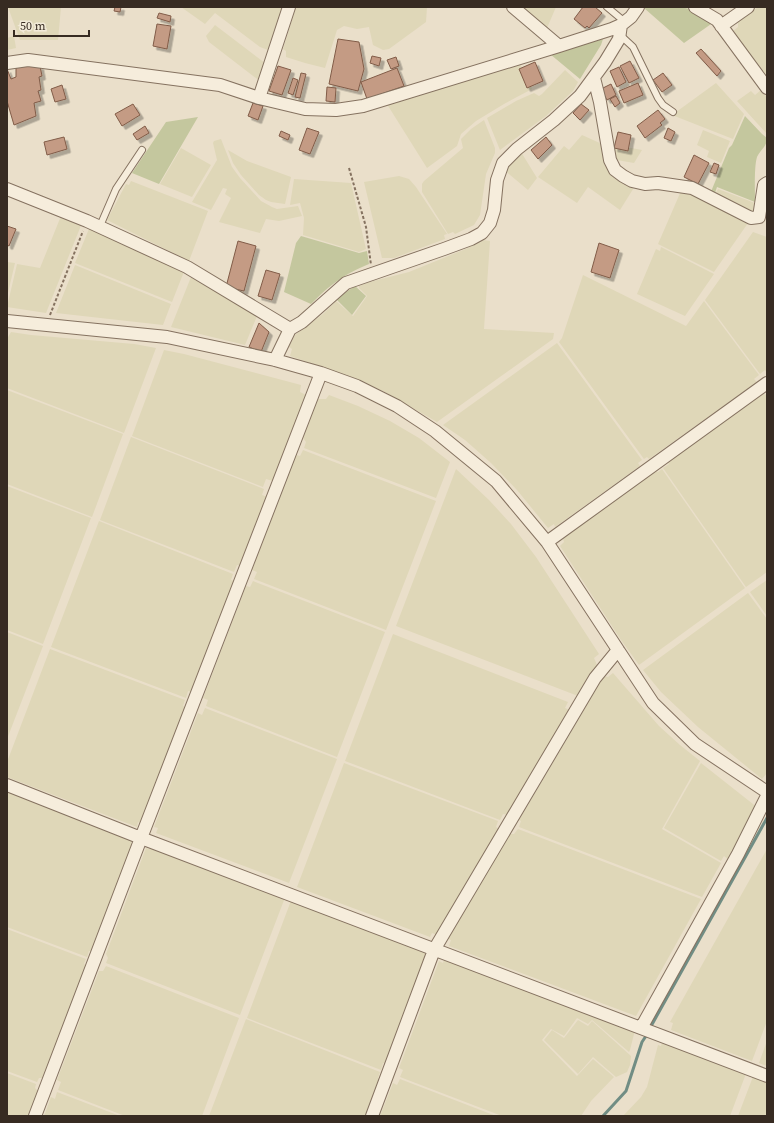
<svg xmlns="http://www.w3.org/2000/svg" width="774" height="1123" viewBox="0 0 774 1123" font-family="'Source Serif 4',serif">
  <defs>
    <filter id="shadow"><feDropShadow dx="3.5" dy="3.5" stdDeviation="0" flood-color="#0004"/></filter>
  </defs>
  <rect width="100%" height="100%" fill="#eadfca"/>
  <!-- farmland -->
  <path fill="#dfd7b8" d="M8 7H61L58 40H20Z
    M181 7H284L273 45H270L268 50 260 47 215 13 205 24Z
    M296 7H427L426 22 389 49 383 50 373 45 369 27 357 29 344 26 337 30 325 68 305 63 286 57V51L283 49Z
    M521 7H556L547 28Z
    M758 7H767V78L733 31 738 27V22Z
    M215 25 265 63 261 82 209 42 206 36Z
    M14 36 16 48 7 50V38Z
    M519 62 532 89 504 104 476 121 461 134 457 146 427 168 385 101Z
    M565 70 578 82 573 91 546 116 500 150 487 118 516 101 534 93 539 96 542 94Z
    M716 83 744 114 733 139 672 115Z
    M761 90 767 97V134L737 101 751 91 755 95Z
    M484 120 495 148V153L486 174 480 215 474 225 455 234 453 232 448 234 422 192V184L424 181 463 148 461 139 471 129Z
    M703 130 730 141 721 163 707 157 709 151 697 145Z
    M582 135 602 144 605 162 608 169 612 174 635 186 620 210 588 187 577 203 538 177 564 146 569 150Z
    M221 139 232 167 240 178 261 201 272 207 277 209 298 206 302 216 279 221 266 219 260 233 219 222 231 198 225 194 227 189 223 188 211 210 192 202 217 160 213 143 214 141Z
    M609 144 642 150 634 163 611 159Z
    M181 148 211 165 192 197 160 184Z
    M228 150 247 161 291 177 285 204 271 202 266 200 259 195 241 175 233 163Z
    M521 152 537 178 528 190 504 170Z
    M399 176 409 179 416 187 447 234 444 235 445 239 394 258H382L364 182Z
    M294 179 351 183 366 249 359 252 303 235 304 218 300 203 290 205Z
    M131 181 208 211 189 261 107 220 126 184 129 185Z
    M718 189 755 203 753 215 714 196Z
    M681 191 689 193 748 223 714 272 658 244Z
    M61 216 82 223 46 313 7 307 17 264 40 268Z
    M91 224 185 269 172 302 75 263Z
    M753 232 767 237V373L765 370 760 374 705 300Z
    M483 240 490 241 484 329 554 333 553 339 437 422 383 391 351 377 290 356 292 349 289 347 295 335 323 314 336 301 353 316 367 296 359 288V286L369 282 409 272 468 248Z
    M661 247 714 274 685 316 637 294 656 249 660 251Z
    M7 262 15 263 7 297Z
    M75 265 171 304 163 325 56 313Z
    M198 275 257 316 245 345 171 327 191 277 195 278Z
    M583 275 686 326 704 301 759 375 754 379 757 382 649 459 647 457 644 459 559 342 562 338Z
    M11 332 31 335 134 344 156 348 124 433 7 388V339Z
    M557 343 642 460 638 463 640 466 555 527 554 524 548 528 517 490 491 463 465 440 443 425Z
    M164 350 184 354 301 385 300 392 306 395 273 481 266 479 263 487 132 436Z
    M7 390 123 434 92 517 7 484Z
    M762 391 765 395 767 393V572L746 587 663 468 669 464 666 460Z
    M329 395 358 406 390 421 419 438 450 462 436 498 304 448 306 442 303 438 318 399H326Z
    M131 437 264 489 262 495 268 497 241 566 237 565 234 572 100 520Z
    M303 450 436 501 386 630 254 579 257 572 252 570 296 455 300 456Z
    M456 469 489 500 511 524 536 557 599 654 594 658 597 665 578 696 396 626Z
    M662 469 745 588 639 665 621 640 560 546 564 542 562 535 653 470 658 472Z
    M7 486 91 518 43 644 7 630Z
    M99 521 233 574 231 580 235 581 193 693 188 691 186 698 51 647Z
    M767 580V616L750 592Z
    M253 581 385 632 337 757 206 706 208 700 203 698 246 586 250 587Z
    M748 593 767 619V773L762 779 698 727 661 692 643 670Z
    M7 632 43 646 7 739Z
    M393 634 568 702 565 708 570 710 508 815 503 814 500 820 345 761Z
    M50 649 185 700 183 706 187 708 142 824 138 822 137 827 7 777V762Z
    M613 673 659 726 680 745 700 761 662 829 721 863 702 897 519 827 521 821 519 820 604 676 608 677Z
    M205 708 337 759 289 883 156 833 158 828 154 827 198 713 202 715Z
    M344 763 498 821 496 827 499 829 437 935 432 933 430 937 297 887Z
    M701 763 758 808 729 860 724 856 721 861 664 828Z
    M7 790 133 838 131 843 134 844 92 952 89 951 87 957 7 927Z
    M518 829 701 899 636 1016 449 946 451 940 448 939 510 834H514Z
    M151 844 286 895 240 1015 106 963 108 958 106 954 146 848 149 849Z
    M767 849V1021L752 1061 671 1030 673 1023 670 1022Z
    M292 898 427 950 425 956 429 958 388 1065 383 1063 381 1070 247 1018Z
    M7 929 86 959 84 964 87 966 44 1078H39L37 1082 7 1071Z
    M445 957 635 1030 630 1050 629 1052 592 1020 588 1024 577 1018 564 1036 551 1029 542 1040 577 1076 593 1059 614 1077 591 1101 581 1116H502L400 1077 403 1070 399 1068 439 961 443 963Z
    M106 966 239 1018 202 1116H125L58 1090 61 1082 57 1080 99 971H103Z
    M246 1019 380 1072 378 1078 383 1080 369 1116H209Z
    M578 1020 588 1026 592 1021 631 1056 630 1065 627 1072 616 1077 593 1057 578 1074 544 1040 552 1030 564 1038Z
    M663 1039 747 1071 730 1116H623L641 1097 647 1087 658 1045 661 1046Z
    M767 1041V1066L759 1063Z
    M7 1073 36 1084 35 1088 39 1092 29 1116H7Z
    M754 1074 767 1079V1116H738Z
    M400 1079 496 1116H380L393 1083 397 1085Z
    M57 1092 120 1116H44L51 1097 55 1099Z"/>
  <!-- green -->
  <path fill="#c4c79e" d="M645 7H680L690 9 714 22 684 43 644 8Z
    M603 39 601 45 580 79 550 54Z
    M745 116 762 134 767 138C767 147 760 150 757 157 754 167 755 191 755 202L717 187 714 196 710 194 729 148 732 145Z
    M198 117 159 184 132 173 166 122Z
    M301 236 359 253 367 251 369 264C343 275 331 284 311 304L284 292 296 243Z
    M355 286 366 296 352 315 336 299Z"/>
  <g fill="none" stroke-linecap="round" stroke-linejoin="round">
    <!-- stream -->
    <path stroke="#718d84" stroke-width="3" d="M650 1028 767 818
      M603 1116 626 1091 642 1042 648 1033"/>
  </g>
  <!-- building -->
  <path fill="#c49b84" stroke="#815c48" filter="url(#shadow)" d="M115 7H121L120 12 114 11Z
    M583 7H595L602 13 589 28 587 26 585 28 574 19Z
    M159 13 171 16 170 22 157 18Z
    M157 24 171 26 167 49 153 46Z
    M338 39 359 42 364 69 358 91 329 84Z
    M701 49 721 71 717 76 696 53Z
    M372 56 381 58 379 66 370 63Z
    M396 57 399 66 391 69 387 60Z
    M630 61 639 78 629 83 620 66Z
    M535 62 543 81 527 88 519 69Z
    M27 66H40L42 76 39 77 41 90 38 91 41 101 34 103 36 116 14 125 7 101V69L11 79 16 77V67Z
    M278 66 291 70 282 95 269 91Z
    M619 67 626 82 617 87 610 71Z
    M397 68 404 86 367 99 361 82Z
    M301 73 306 74 300 98 295 97Z
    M663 73 672 85 662 92 653 80Z
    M293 78 298 80 293 95 288 93Z
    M638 83 643 95 624 103 619 91Z
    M611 84 616 95 607 100 601 89Z
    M62 85 66 99 55 102 51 89Z
    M327 87 336 88 335 102 326 101Z
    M616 96 620 103 615 107 610 99Z
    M253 103 263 106 258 120 248 116Z
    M133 104 140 115 122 126 115 114Z
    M581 104 589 110 580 120 573 113Z
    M658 110 665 119 660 123 662 125 645 138 637 126Z
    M145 126 149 133 137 140 133 134Z
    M307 128 319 132 310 154 299 150Z
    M668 128 675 132 671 141 664 138Z
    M281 131 290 135 288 140 279 136Z
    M618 132 631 135 628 151 614 148Z
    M64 137 67 149 47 155 44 142Z
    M546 137 552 145 538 159 531 150Z
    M694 155 709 163 698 184 684 177Z
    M714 163 719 165 716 174 710 172Z
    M7 226 16 229 9 246 7 245Z
    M238 241 256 246 244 291 226 287Z
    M599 243 619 250 610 278 591 272Z
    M266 270 280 274 272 300 258 296Z
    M259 323 269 332 261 352 249 347Z"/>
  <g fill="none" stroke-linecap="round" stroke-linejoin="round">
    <defs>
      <path id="service" d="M607 7 625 22
        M619 34 633 47 658 98 663 105 673 112
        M100 226 116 189 142 150"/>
      <path id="minor" d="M513 7 559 46
        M695 7 717 20 767 88
        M721 26 748 7
        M7 63 28 60 220 85 259 98 305 109 336 110 363 106 559 46 612 29 621 25 631 17 638 7
        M594 78 600 102 610 160 615 170 623 176 632 181 645 184 658 183 692 188 751 218 759 217 764 185 767 183
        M259 98 289 7
        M7 189 87 221 187 267 290 329
        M7 321 167 337 275 360 321 373 357 386 397 406 435 431 496 481 547 542 653 703 695 744 767 792
        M275 360 290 329 302 322 346 283 444 249 471 239 482 233 490 223 494 210 497 180 503 163 517 149 554 120 580 96 605 62 619 39 621 25
        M547 542 767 383
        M7 785 141 838 767 1076
        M641 1028 738 854 767 796
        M35 1116 141 838 321 373
        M372 1116 434 950 595 678 618 650"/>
    </defs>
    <!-- service casing -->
    <use href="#service" stroke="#857260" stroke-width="8"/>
    <!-- minor casing -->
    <use href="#minor" stroke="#857260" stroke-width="14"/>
    <!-- path -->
    <path stroke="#857260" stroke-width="2" stroke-dasharray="3 2" stroke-linecap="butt" d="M349 168 366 227 371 265
      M50 315 83 231"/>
    <!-- service -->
    <use href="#service" stroke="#f6eddc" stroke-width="6"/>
    <!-- minor -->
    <use href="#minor" stroke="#f6eddc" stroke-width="12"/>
  </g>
  <!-- border -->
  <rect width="774" height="1123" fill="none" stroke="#372b22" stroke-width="16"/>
  <!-- scale -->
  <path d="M14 30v6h75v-6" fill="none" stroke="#372b22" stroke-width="2"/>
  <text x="20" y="30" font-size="12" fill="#372b22" stroke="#f2ead8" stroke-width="3" paint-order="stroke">50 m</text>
</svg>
